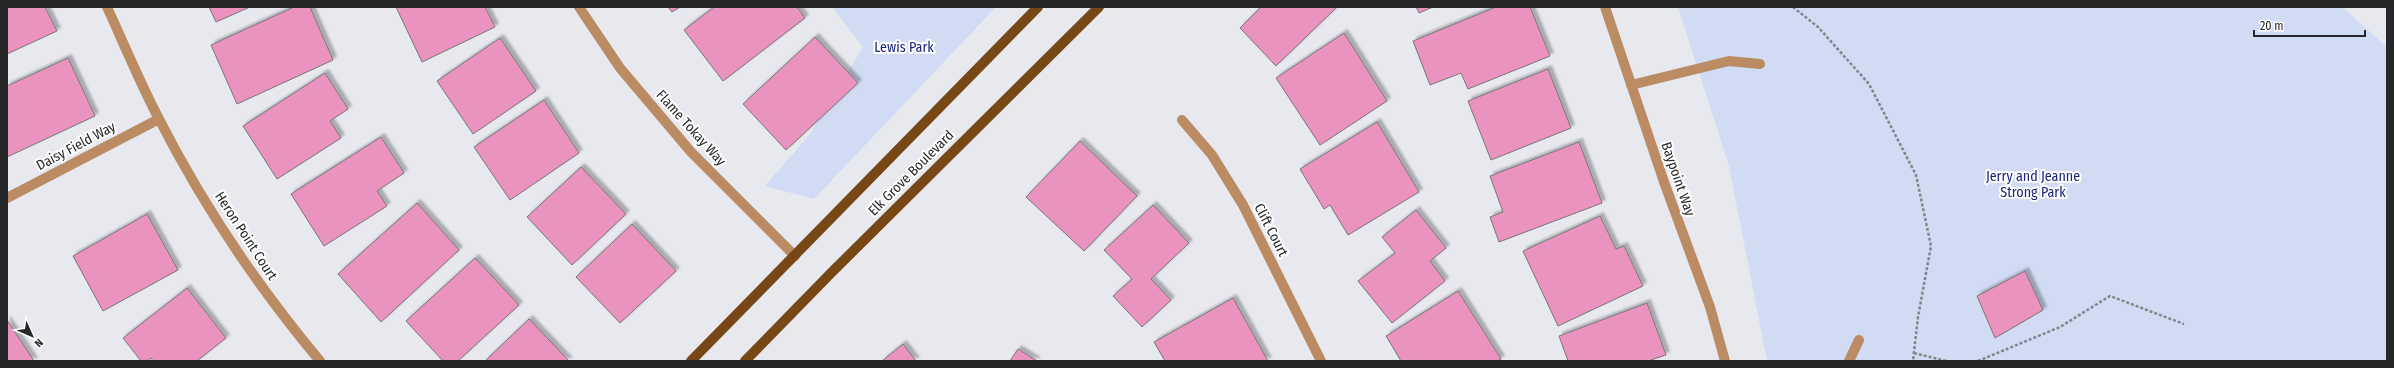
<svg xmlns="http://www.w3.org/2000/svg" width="2394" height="368" viewBox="0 0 2394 368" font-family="'Fira Sans Condensed',sans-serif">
  <defs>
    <filter id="shadow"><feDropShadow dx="3.5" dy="-3.5" stdDeviation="1" flood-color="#0004"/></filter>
  </defs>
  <rect width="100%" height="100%" fill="#e7e9ee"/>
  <!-- green -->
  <path fill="#d2dbf4" d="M832 7H996L814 199 765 186 810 134 863 47Z
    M1678 7H2342L2387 47V361H1767L1729 166Z"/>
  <!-- building -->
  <path fill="#ea93bf" stroke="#7a7577" filter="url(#shadow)" d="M7 7H45L57 31 7 54Z
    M209 7H250L216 22Z
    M294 7H310L333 60 237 104 211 45Z
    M396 7H485L495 27 422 62Z
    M668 7H680L672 12Z
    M714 7H797L805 18 723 81 684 30Z
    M1261 7H1337L1276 66 1240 28Z
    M1416 7H1433L1419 13Z
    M1496 7H1530L1550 56 1468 89 1461 73 1430 85 1413 41Z
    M1344 33 1387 101 1320 145 1276 78Z
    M815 37 858 83 786 150 743 104Z
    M500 38 536 91 473 134 437 81Z
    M68 58 95 116 7 157V86Z
    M1548 69 1571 128 1491 160 1468 101Z
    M325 73 348 109 330 121 341 138 277 179 243 126Z
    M544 100 579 153 510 200 474 147Z
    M1377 122 1419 192 1348 235 1330 205 1324 209 1300 169Z
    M381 137 404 173 377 191 387 206 324 246 291 194Z
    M1080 141 1137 196 1084 251 1026 197Z
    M1579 142 1602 203 1499 242 1490 217 1503 212 1490 176Z
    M581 167 626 214 572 265 527 217Z
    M417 203 459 250 381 322 338 274Z
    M1153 205 1189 243 1151 279 1171 300 1142 327 1113 296 1132 279 1104 250Z
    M1416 210 1446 248 1430 261 1445 281 1392 323 1358 281 1395 253 1382 237Z
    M147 214 178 270 103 311 73 256Z
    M1600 216 1616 249 1624 246 1643 286 1558 326 1523 251Z
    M632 224 676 271 620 323 576 277Z
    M475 258 519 305 458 361H443L406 321Z
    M2025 271 2043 310 1995 338 1977 296Z
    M187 288 226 338 197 361H153L151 358 147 361H141L123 338Z
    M1458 291 1501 359 1497 361H1401L1386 336Z
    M1233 298 1268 361H1165L1154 342Z
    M1647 303 1666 355 1648 361H1568L1559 336Z
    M529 319 569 361H485Z
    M7 320 34 361H7Z
    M903 344 916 361H882Z
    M1018 349 1037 361H1010Z"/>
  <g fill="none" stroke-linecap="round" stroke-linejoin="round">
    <!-- path -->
    <path stroke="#838588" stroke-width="2.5" stroke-dasharray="3 2" stroke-linecap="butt" d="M1793 7 1818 27 1869 84 1916 175 1931 246 1918 317 1913 361
      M1914 353 1946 361
      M1978 361 2060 327 2110 296 2184 324"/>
    <!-- minor -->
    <path stroke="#bb8c63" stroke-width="10" d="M107 7C124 44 140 83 159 119 203 205 258 287 320 361
      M579 7 620 68 691 152 795 256
      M1605 7 1664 182 1710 307 1725 361
      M1631 85 1729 61 1760 64
      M1182 120 1212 155 1243 205 1321 361
      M7 198 159 119
      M1849 361 1859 340"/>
    <!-- major -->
    <path stroke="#774715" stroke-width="10" d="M691 361 1038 7
      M745 361 832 272 1099 7"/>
  </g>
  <g text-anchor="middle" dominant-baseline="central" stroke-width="4" stroke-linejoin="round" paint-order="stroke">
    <!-- park labels -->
    <g font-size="14" fill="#16247b" stroke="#fff">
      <text x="904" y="47">Lewis Park</text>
      <text x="2033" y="176">Jerry and Jeanne<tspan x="2033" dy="16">Strong Park</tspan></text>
    </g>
    <!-- street labels -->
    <g font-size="14" fill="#262728" stroke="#fff">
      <text transform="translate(691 128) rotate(48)">Flame Tokay Way</text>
      <text transform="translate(76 146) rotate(-28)">Daisy Field Way</text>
      <text transform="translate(911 173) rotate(-45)">Elk Grove Boulevard</text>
      <text transform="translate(1678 179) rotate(71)">Baypoint Way</text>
      <text transform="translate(1271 230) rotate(63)">Clift Court</text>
      <text transform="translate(246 236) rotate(57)">Heron Point Court</text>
    </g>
  </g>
  <!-- border -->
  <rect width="2394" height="368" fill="none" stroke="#262728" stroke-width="16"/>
  <!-- north arrow -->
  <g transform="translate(32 336) rotate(135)" stroke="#ffffff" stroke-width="3" paint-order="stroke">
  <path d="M0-3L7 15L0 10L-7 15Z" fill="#262728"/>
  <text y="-6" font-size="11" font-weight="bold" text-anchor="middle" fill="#262728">N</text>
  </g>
  <!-- scale -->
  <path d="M2254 30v6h111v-6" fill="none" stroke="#262728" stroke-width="2"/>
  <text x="2260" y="30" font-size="12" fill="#262728" stroke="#ffffff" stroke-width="3" paint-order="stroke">20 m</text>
</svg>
